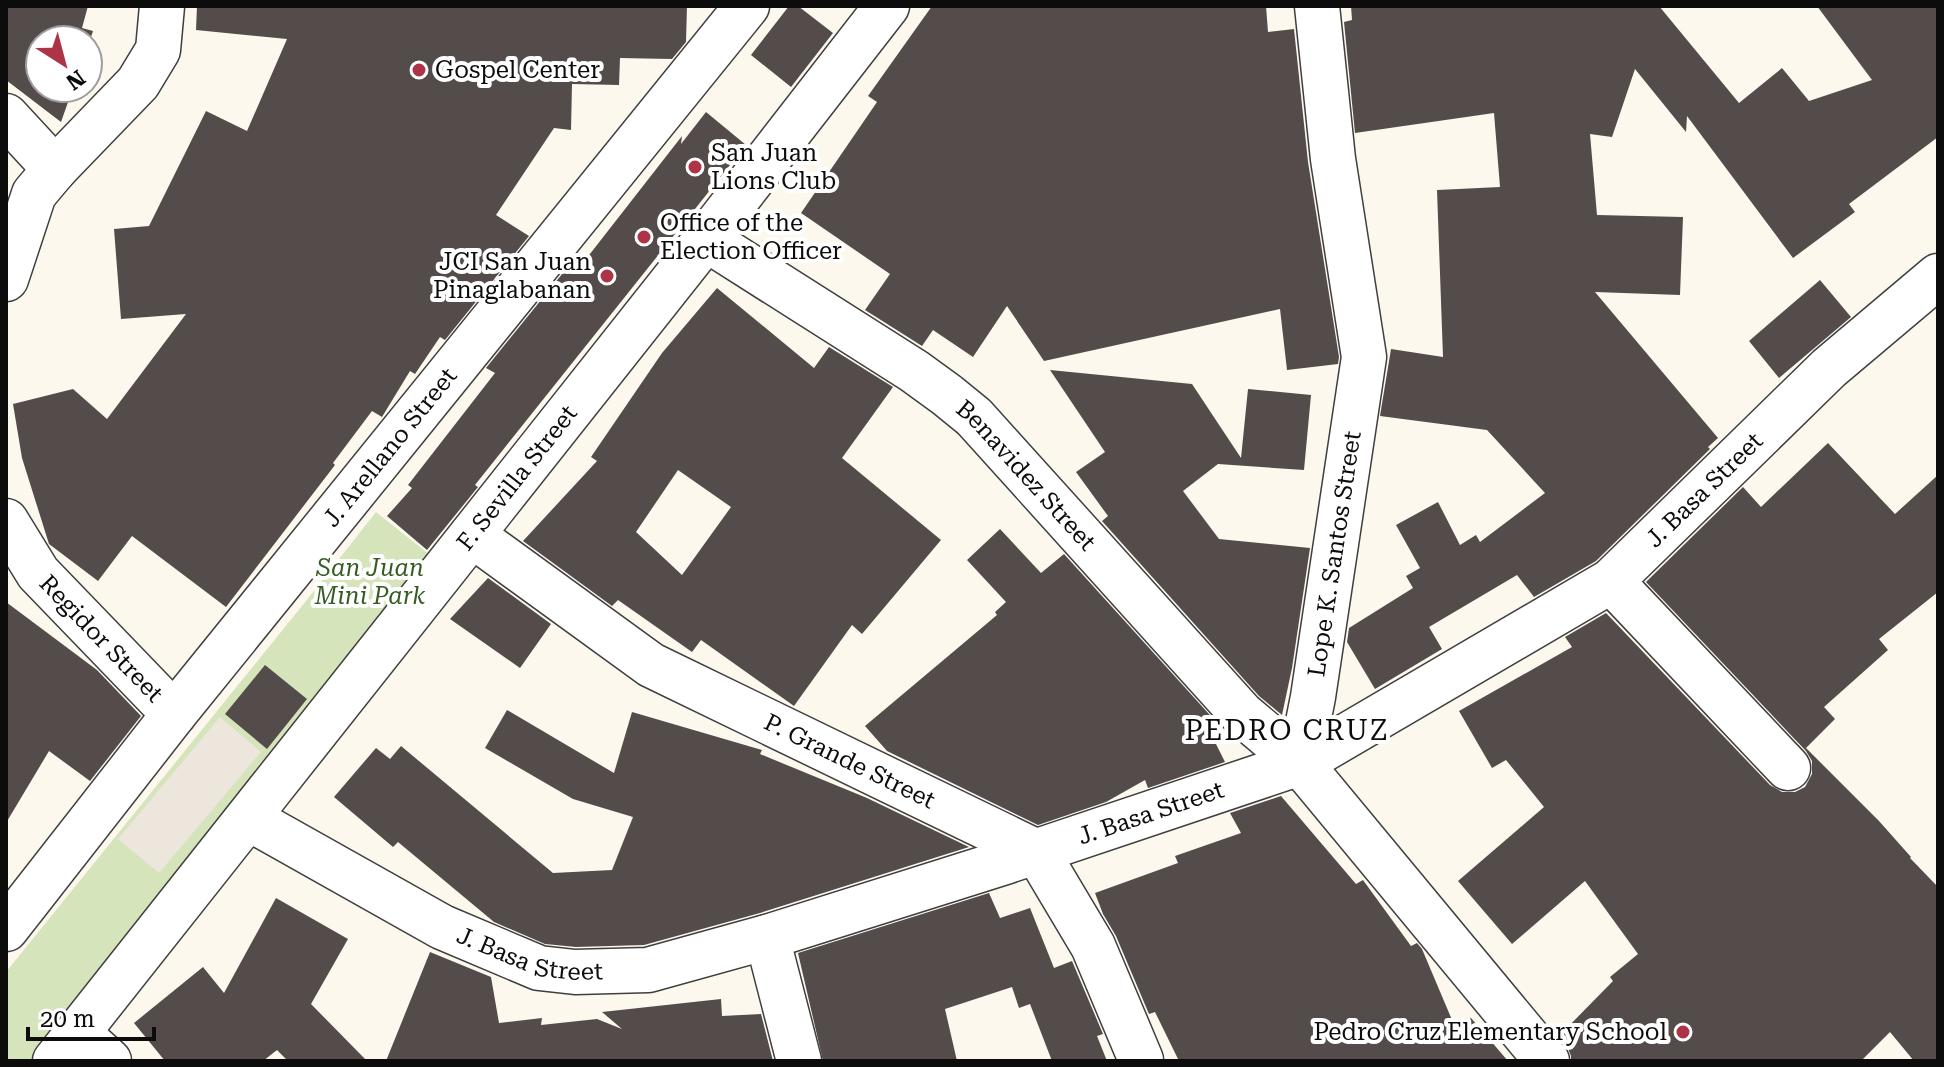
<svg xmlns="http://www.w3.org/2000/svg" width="1944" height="1067" viewBox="0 0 1944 1067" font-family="'Roboto Serif',serif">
  <rect width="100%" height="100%" fill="#fdf8ed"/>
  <!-- green -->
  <path fill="#d5e4bb" d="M376 512 435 559 29 1061H6V972L306 601Z"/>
  <!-- plaza -->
  <path fill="#ece6dd" d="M220 717 261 752 159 873 118 839Z"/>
  <!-- building -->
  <path fill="#544c4a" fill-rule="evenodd" d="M6 6H88L82 28 93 31 88 46V40H40V88H73L61 122 6 80Z
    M197 6H687L686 42 672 59 620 58 619 85 572 84 571 130 554 128 496 215 529 236 445 340 440 337 415 374 410 371 382 417 372 411 333 463 335 465 226 607 132 536 98 581 49 544 22 458 13 404 73 389 107 419 186 314 121 319 114 229 149 226 206 111 247 131 287 39 196 30Z
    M789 6H798L833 33 791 87 751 55Z
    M932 6H1266L1268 32 1294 29 1308 162 1339 357 1338 364 1287 370 1280 309 1044 361 1007 306 973 357 933 330 922 346 865 310 890 274 801 213 877 102 868 96Z
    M1351 6H1659L1739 103 1782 68 1809 101 1872 80 1817 6H1938V137L1849 204 1855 212 1793 258 1687 116 1686 132 1635 69 1612 137 1590 134 1597 215 1683 217 1680 295 1595 292 1718 438 1708 447 1710 449 1596 561 1534 597 1517 575 1429 627 1442 649 1375 689 1347 642 1349 628 1413 588 1406 576 1420 568 1396 525 1438 502 1460 545 1476 535 1480 542 1545 493 1487 430 1380 416 1391 349 1443 357 1437 190 1500 187 1494 113 1355 133 1344 22 1352 20Z
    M706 112 746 145 475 485 478 487 427 550 387 516 412 488 408 485 495 373 486 368 571 263 579 268 682 136 681 144Z
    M1820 280 1851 317 1779 378 1749 341Z
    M717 288 814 368 829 347 893 387 842 458 941 540 862 634 852 625 794 706 701 640 692 652 618 600 612 606 523 541 597 461 591 457 662 353ZM678 470 731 507 682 575 636 532Z
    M1050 370 1192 384 1241 458 1248 389 1311 395 1304 470 1218 464 1183 491 1219 539 1310 548 1292 668 1282 715 1259 696 1102 521 1108 516 1076 472 1105 452Z
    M1828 443 1895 514 1938 475V592L1879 639 1888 650 1824 707 1835 719 1806 748 1879 821 1911 857 1910 858 1938 887V1061H1914L1890 1032 1861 1061H1571V1056L1567 1046 1559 1036 1613 981 1610 977 1638 954 1585 881 1512 944 1458 881 1544 807 1506 760 1492 768 1459 711 1572 647 1565 637 1606 613 1770 785 1782 792H1795L1805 787 1812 774V761L1806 751 1646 582 1743 487 1761 507Z
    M1000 529 1041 573 1064 554 1218 724 1207 726 1225 762 1148 788 1145 780 1106 802 1038 825 887 751 865 726 997 615 995 612 1006 602 967 560Z
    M488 578 551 624 520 668 450 619Z
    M6 602 97 670 141 716 90 781 49 751 6 823Z
    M265 665 307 699 267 749 225 714Z
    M507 710 614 773 632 712 762 750 760 754 867 798 969 847 760 913 644 945 576 947 545 944 494 922 398 842 393 847 334 797 376 748 390 759 401 746 553 873 612 870 633 817 573 799 485 748Z
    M1281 796 1356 884 1363 880 1411 946 1417 943 1422 949 1455 1027 1471 1018 1508 1061H1179L1155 1012 1149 1014 1116 936 1103 914 1095 893 1178 863 1175 856 1241 833 1230 813Z
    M989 893 1000 918 1030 908 1054 968 1072 961 1103 1034 1097 1036 1107 1061H1052L1030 1004 1019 1008 1012 987 945 1009 957 1061H823L798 953Z
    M276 898 348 939 311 1004 367 1061H288L277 1050 263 1061H165L134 1023 203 967 224 993Z
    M430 952 491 977 499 1023 542 1018 541 1025 597 1019 622 1029 602 1012 721 999 722 1016 761 1014 773 1061H386Z"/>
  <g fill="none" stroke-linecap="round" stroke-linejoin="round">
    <defs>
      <g id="minor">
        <path d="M6 116 55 169"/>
        <path id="s1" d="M706 239 914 371 947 395 974 417 1242 714 1300 763 1547 1061"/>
        <path d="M6 279 34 194 55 169 138 83 158 50 162 6"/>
        <path id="s2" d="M6 521 38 573 174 714"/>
        <path id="s3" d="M472 535 651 665 1037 852 1093 946 1141 1060"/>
        <path d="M1611 581 1788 768"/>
        <path id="s4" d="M1300 763 1313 697 1364 357 1333 159 1317 6"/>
        <path id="s5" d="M248 818 442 927 539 968 575 972 648 970 767 937 1005 862 1300 763 1611 581 1829 368 1938 276"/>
        <path id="s6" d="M6 929 174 714 747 6"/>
        <path d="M767 937 799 1061"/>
        <path d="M78 1033 109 1061"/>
        <path id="s7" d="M55 1061 706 239 887 6"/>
      </g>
    </defs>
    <!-- minor casing -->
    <use href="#minor" stroke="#3f3f3f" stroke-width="47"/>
    <!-- minor -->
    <use href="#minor" stroke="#fff" stroke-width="44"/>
  </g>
  <!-- markers -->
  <g fill="#ad3447" stroke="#fff" stroke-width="3">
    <circle cx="419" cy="70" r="8"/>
    <circle cx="695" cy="167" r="8"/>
    <circle cx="644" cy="237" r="8"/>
    <circle cx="607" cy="276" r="8"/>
    <circle cx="1683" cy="1032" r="8"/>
  </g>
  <g text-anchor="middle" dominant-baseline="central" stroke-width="8" stroke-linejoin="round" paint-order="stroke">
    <!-- poi labels -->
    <g font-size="24" fill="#0c0c0c" stroke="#fff" text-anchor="start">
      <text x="435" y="70">Gospel Center</text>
      <text x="711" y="153">San Juan<tspan x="711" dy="28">Lions Club</tspan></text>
      <text x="660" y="223">Office of the<tspan x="660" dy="28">Election Officer</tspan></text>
      <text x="591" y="262" text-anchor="end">JCI San Juan<tspan x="591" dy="28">Pinaglabanan</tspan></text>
      <text x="1667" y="1032" text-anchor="end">Pedro Cruz Elementary School</text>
    </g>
    <!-- street labels -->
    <g font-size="24" fill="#0c0c0c" stroke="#fff">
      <text stroke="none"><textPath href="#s6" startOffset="616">J. Arellano Street</textPath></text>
      <text stroke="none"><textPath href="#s1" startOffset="400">Benavidez Street</textPath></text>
      <text stroke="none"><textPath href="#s7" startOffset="744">F. Sevilla Street</textPath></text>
      <text stroke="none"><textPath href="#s5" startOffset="1612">J. Basa Street</textPath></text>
      <text stroke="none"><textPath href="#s4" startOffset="212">Lope K. Santos Street</textPath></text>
      <text stroke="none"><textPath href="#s2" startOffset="152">Regidor Street</textPath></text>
      <text stroke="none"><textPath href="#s3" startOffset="442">P. Grande Street</textPath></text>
      <text stroke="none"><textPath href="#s5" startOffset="964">J. Basa Street</textPath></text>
      <text stroke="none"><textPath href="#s5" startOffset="316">J. Basa Street</textPath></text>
    </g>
    <!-- park labels -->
    <g font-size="24" font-style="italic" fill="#365c24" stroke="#fff">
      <text x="370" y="568">San Juan<tspan x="370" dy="28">Mini Park</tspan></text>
    </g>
    <!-- quarter labels -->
    <g font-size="28" letter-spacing="2" fill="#0c0c0c" stroke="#fff">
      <text x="1287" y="730">PEDRO CRUZ</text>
    </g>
  </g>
  <!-- border -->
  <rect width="1944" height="1067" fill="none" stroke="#0c0c0c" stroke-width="16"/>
  <!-- north arrow -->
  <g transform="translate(64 64) rotate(144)"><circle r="38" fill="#ffffff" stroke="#9e9e9e" stroke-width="2"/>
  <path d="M0-6L14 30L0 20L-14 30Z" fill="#ad3447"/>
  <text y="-12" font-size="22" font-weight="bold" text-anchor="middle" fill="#0c0c0c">N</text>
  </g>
  <!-- scale -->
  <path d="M28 1027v12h126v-12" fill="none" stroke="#0c0c0c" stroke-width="4"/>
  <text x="40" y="1027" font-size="24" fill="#0c0c0c" stroke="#ffffff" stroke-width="6" paint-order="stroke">20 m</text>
</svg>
